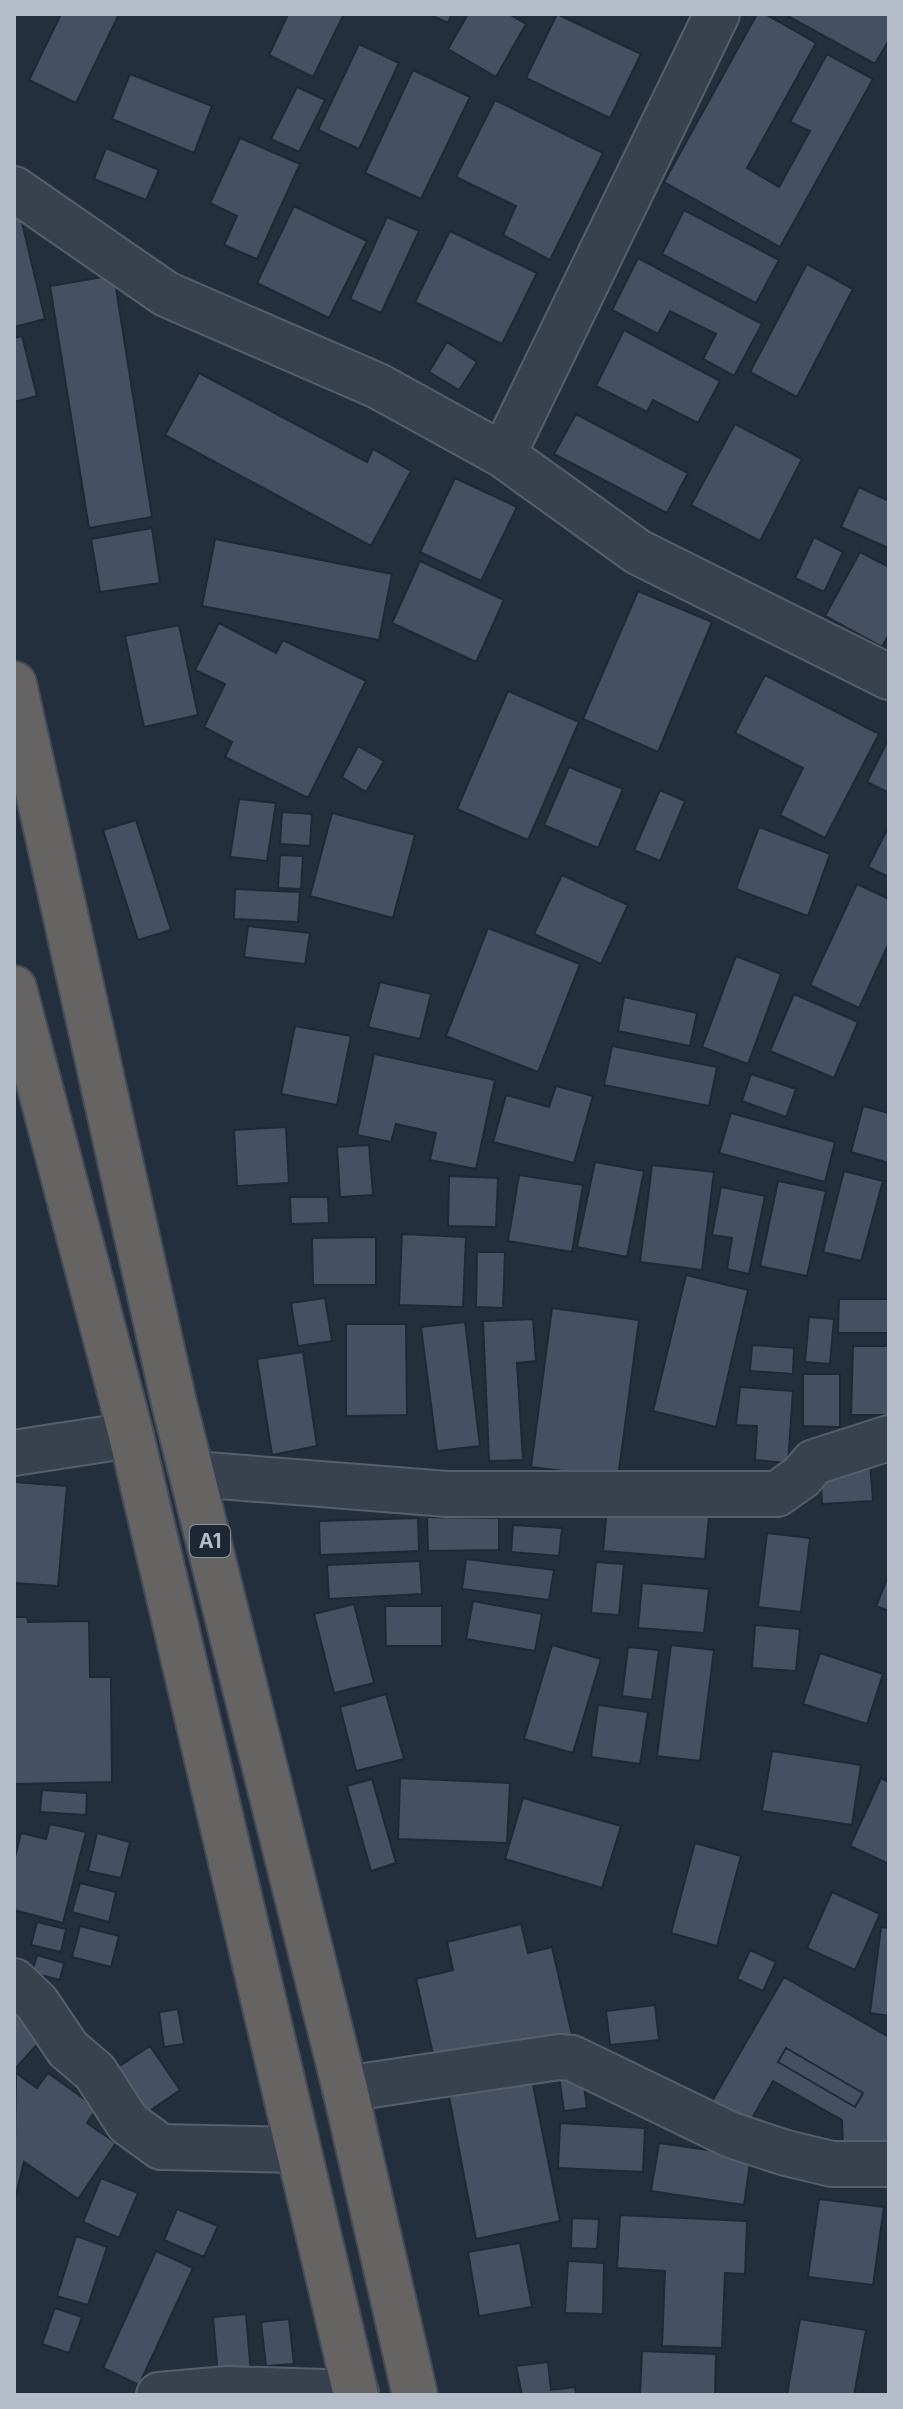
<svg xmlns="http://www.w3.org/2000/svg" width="903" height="2409" viewBox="0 0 903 2409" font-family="Inter,sans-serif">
  <rect width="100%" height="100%" fill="#242f3e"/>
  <!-- building -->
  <path fill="#455162" stroke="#1f2835" stroke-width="2" fill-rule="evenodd" d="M61 14H119L76 103 29 80Z
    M288 14H344L313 77 269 55Z
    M428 14H452L448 23Z
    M468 14H509L526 24 496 77 448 49Z
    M557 14 641 54 610 118 526 78Z
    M757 14H765L816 43 747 168 779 187 810 131 790 122 827 54 873 79 780 247 664 182Z
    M784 14H889V40L875 64Z
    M359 44 399 63 359 149 318 130Z
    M413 70 470 97 421 199 365 173Z
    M130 74 212 106 194 153 112 119Z
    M297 87 325 100 299 152 271 139Z
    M495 100 603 153 550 260 503 235 516 206 456 177Z
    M240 138 300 164 257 259 224 245 237 216 210 203Z
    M106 148 159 170 146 200 94 179Z
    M294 206 367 241 329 318 257 283Z
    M19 210 45 319 14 327V211Z
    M684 210 779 260 756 303 662 254Z
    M387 217 419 231 381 313 350 299Z
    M450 231 537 273 502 344 415 302Z
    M638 258 762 324 734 376 703 359 716 334 670 311 658 334 612 310Z
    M807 264 853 289 797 397 750 372Z
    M114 275 152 517 89 528 50 286Z
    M624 330 720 381 698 423 653 400 647 412 596 386Z
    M22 336 37 396 14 402V338Z
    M447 342 477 362 459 390 429 372Z
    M199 373 367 462 373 449 411 471 371 546 165 435Z
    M576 414 688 473 667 513 554 454Z
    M735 424 802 459 760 541 691 505Z
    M455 478 517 507 481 581 420 552Z
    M859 487 889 501 888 548 841 527Z
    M152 528 160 583 100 592 91 539Z
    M814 537 843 552 824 592 795 578Z
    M215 539 392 574 379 640 202 606Z
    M860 552 889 567V634L882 647 825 616Z
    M420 561 504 600 476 662 392 623Z
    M638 591 712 622 658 752 583 719Z
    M219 623 276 653 283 640 366 681 308 798 225 757 232 742 204 727 225 684 195 670Z
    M179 625 198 715 144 727 125 636Z
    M765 675 879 734 825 838 780 815 803 768 735 733Z
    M508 691 579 722 528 840 457 809Z
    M889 738V793L867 782Z
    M358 746 384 761 366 792 342 777Z
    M569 767 623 789 598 848 544 825Z
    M660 790 685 801 660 861 634 850Z
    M239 799 276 803 267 861 230 857Z
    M282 812 312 814 310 846 280 844Z
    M332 813 415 835 393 918 310 896Z
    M136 820 171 930 138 940 103 830Z
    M889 826V877L868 867Z
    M759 827 830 854 808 916 736 889Z
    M280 855 303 856 301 889 278 888Z
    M562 875 628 905 601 964 534 934Z
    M857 884 889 899V943L859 1008 810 985Z
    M235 889 300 892 298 922 234 919Z
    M248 926 310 933 305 964 244 957Z
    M488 928 580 964 538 1072 446 1036Z
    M736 956 781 974 748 1064 702 1047Z
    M380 982 431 994 420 1039 368 1027Z
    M794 994 858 1022 834 1078 770 1051Z
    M624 997 697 1013 690 1046 618 1031Z
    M295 1026 351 1036 337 1105 281 1094Z
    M612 1046 717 1067 709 1106 604 1085Z
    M374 1054 495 1080 476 1169 430 1160 436 1133 396 1124 391 1142 357 1135Z
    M751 1074 796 1089 786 1117 742 1101Z
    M556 1086 593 1096 574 1163 493 1142 506 1095 549 1107Z
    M863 1106 889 1113V1163L851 1152Z
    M731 1113 835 1142 825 1182 719 1153Z
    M286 1127 289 1183 237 1186 234 1130Z
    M369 1145 373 1195 340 1197 337 1147Z
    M595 1162 644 1171 627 1257 577 1247Z
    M652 1165 714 1172 702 1270 640 1262Z
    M844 1171 883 1181 861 1261 823 1252Z
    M519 1175 583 1185 572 1252 508 1241Z
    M449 1176 498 1178 496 1227 448 1226Z
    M778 1181 826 1191 807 1276 760 1266Z
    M721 1187 765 1196 749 1274 727 1269 732 1238 712 1235Z
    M290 1197H328L329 1223 291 1224Z
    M402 1234 466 1237 463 1307 399 1305Z
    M376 1237V1285H313L312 1238Z
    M477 1252H505L503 1308 476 1307Z
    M686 1275 748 1290 716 1427 653 1411Z
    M325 1298 332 1341 298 1346 291 1303Z
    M839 1299H889V1333H838Z
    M552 1308 639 1320 618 1478 531 1467Z
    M809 1317 834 1319 830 1364 805 1362Z
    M533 1319 536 1361 517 1363 523 1460 489 1461 483 1321Z
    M465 1322 480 1446 437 1451 421 1327Z
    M346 1324H406L407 1415 346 1416Z
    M752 1345 794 1348 793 1374 750 1371Z
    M853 1346H889L888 1415H851Z
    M303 1352 317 1446 272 1455 257 1359Z
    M803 1374H840V1427L803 1426Z
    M740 1387 793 1391 788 1463 755 1460 757 1426 736 1425Z
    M870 1462 873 1501 822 1504 820 1466Z
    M14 1482 67 1486 58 1586 14 1583Z
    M607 1509 709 1517 705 1559 603 1551Z
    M427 1517 499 1518V1550L428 1551Z
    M418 1518 419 1551 320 1555 319 1521Z
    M513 1525 562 1528 559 1556 511 1552Z
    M767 1533 810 1538 801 1612 758 1607Z
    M466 1559 554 1570 549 1600 462 1589Z
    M420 1561 422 1594 329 1599 327 1565Z
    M596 1562 624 1564 619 1615 591 1613Z
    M889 1574V1611L876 1606Z
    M642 1583 709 1589 704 1633 638 1628Z
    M473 1601 542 1614 535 1651 466 1639Z
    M354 1604 374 1683 334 1693 314 1614Z
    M385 1606H442V1646H386Z
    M14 1617H27L28 1622 89 1621 90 1677H111L112 1782 14 1784Z
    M755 1625 800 1629 796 1671 752 1668Z
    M552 1645 601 1659 573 1753 524 1739Z
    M671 1645 714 1650 700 1761 657 1756Z
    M628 1647 659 1650 652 1700 622 1696Z
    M820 1653 883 1674 867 1724 803 1704Z
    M386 1694 404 1759 356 1771 340 1707Z
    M598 1705 648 1712 640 1764 591 1757Z
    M772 1751 861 1765 852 1825 762 1811Z
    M400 1778 510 1783 507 1843 398 1839Z
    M881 1778 889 1782V1864L850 1846Z
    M372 1779 396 1863 371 1871 347 1786Z
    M42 1790 87 1793 86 1815 40 1812Z
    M523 1798 621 1826 602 1888 505 1859Z
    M50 1824 86 1832 63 1923 14 1910V1861L21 1833 46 1839Z
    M97 1833 130 1842 121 1878 88 1871Z
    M695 1843 741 1856 717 1946 671 1933Z
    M80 1883 116 1892 109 1922 72 1912Z
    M832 1892 880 1914 855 1970 807 1948Z
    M37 1922 66 1929 61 1952 31 1945Z
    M521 1924 528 1953 552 1947 572 2035 436 2067 416 1979 453 1970 447 1942Z
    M80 1926 119 1936 111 1967 72 1957Z
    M881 1927 889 1928V2016L870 2013Z
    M750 1950 776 1962 763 1991 737 1979Z
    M37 1955 64 1963 60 1980 32 1973Z
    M784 1977 889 2037V2144L843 2146 842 2120 773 2081 750 2122 712 2101ZM786 2048 863 2093 855 2107 778 2062Z
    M655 2005 659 2040 610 2045 606 2011Z
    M14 2008 44 2037 14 2070Z
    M178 2009 184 2044 164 2047 159 2012Z
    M150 2046 180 2090 145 2114 115 2069Z
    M786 2048 863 2093 855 2107 778 2062Z
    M530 2070 560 2221 476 2239 447 2086Z
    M582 2072 587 2108 564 2111 559 2077Z
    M16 2073 37 2088 48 2073 97 2108 87 2123 116 2143 78 2199 24 2162 14 2203Z
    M560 2123 645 2128 643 2172 558 2168Z
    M659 2143 751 2156 744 2205 651 2191Z
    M101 2178 138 2193 119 2238 83 2222Z
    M819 2199 884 2207 873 2285 808 2277Z
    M177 2209 218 2226 204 2257 164 2240Z
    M620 2215 747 2221 745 2274 725 2273 722 2348 662 2346 665 2271 617 2268Z
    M572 2218 599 2219 597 2249 571 2248Z
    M76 2236 107 2247 88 2305 57 2296Z
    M520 2243 532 2307 479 2316 468 2252Z
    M156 2251 193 2268 139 2385 103 2368Z
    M568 2261 604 2263 603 2314 565 2313Z
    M55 2308 82 2317 69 2353 42 2344Z
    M246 2314 251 2374 218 2377 213 2317Z
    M289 2319 294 2364 266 2366 261 2322Z
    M800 2319 866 2330 854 2395H787Z
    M642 2351 716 2354 715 2395 640 2394Z
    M548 2362 551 2390 575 2387 576 2395H522L516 2366Z"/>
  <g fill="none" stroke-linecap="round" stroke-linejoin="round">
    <defs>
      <path id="minor" d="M14 189 166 294 378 386 503 455 638 552 889 677
        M503 455 717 14
        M14 1453 131 1435
        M194 1474 447 1494H777L801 1477 814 1462 889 1438
        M14 1981 37 2003 68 2049 95 2072 128 2123 161 2147 298 2150
        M345 2089 559 2057 572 2058 731 2135 786 2153 832 2164H889
        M159 2395 227 2389 356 2393"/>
      <path id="trunk" d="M14 684 174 1403 345 2089 415 2395
        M14 988 131 1435 356 2395"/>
    </defs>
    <!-- minor casing -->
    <use href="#minor" stroke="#565f6c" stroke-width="48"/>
    <!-- trunk casing -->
    <use href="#trunk" stroke="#434c59" stroke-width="48"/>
    <!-- minor -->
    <use href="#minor" stroke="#38414e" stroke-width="44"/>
    <!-- trunk -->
    <use href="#trunk" stroke="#656462" stroke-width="44"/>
  </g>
  <g text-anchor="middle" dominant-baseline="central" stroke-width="8" stroke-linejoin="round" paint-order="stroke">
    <!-- shield labels -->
    <rect fill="#1d2633" stroke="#878f9c" stroke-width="2" x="190" y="1525" width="40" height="32" rx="6"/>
    <g font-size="20" font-weight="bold" fill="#b4bcc9">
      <text x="210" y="1541">A1</text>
    </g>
  </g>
  <!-- border -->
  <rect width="903" height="2409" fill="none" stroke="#b4bcc9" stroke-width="32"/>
</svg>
